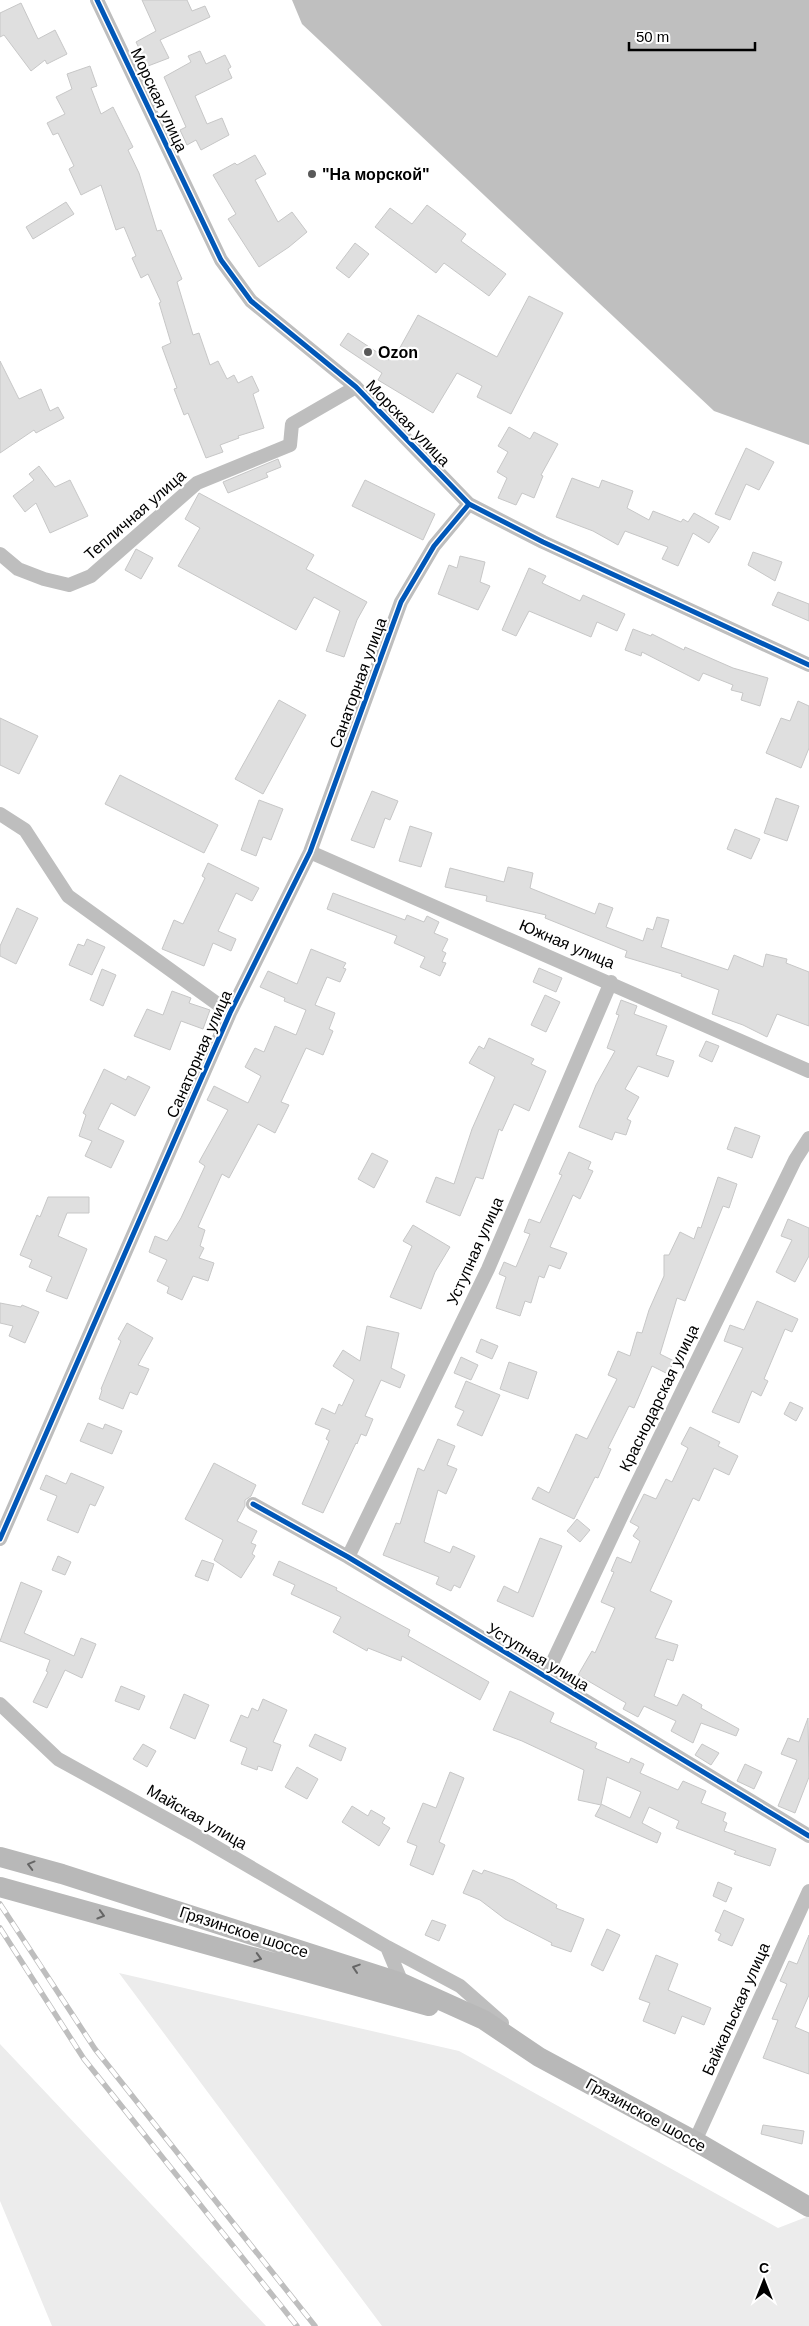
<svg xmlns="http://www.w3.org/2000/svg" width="809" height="2326" viewBox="0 0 809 2326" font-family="Arial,sans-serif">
  <rect width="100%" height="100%" fill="#fff"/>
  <!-- green -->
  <path fill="#ececec" d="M119 1973 459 2051 778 2228 809 2216V2326H382Z
    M0 2044 266 2326H52L0 2201Z"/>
  <!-- water -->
  <path fill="#bfbfbf" d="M292 0H809V445L714 411 302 24Z"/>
  <!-- building -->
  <path fill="#dfdfdf" stroke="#c7c7c7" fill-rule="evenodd" d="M142 0H187L192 11 205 6 210 17 160 40 169 58 148 66 136 42 156 31Z
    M21 3 38 39 55 30 67 54 47 64 45 60 31 71 4 35 0 37V13Z
    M200 51 206 64 225 55 231 67 228 69 232 78 195 96 207 124 222 118 229 135 201 150 196 140 187 145 180 130 186 127 164 77 191 62 188 56Z
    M90 66 97 86 91 88 101 114 113 107 133 147 128 150 139 173 157 231 161 230 182 279 177 282 193 335 199 333 210 365 218 361 227 379 234 375 238 383 252 376 259 391 253 394 264 428 238 436 239 438 220 445 223 452 206 458 188 413 184 415 174 389 177 388 162 347 171 343 159 303 161 302 148 274 141 278 132 258 136 256 124 227 116 230 101 185 81 195 69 169 74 166 58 133 53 135 47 123 65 114 56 97 72 89 67 74Z
    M255 155 266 174 255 180 278 222 292 212 307 232 289 247 259 267 228 219 236 214 213 175 235 163 237 165Z
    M66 202 74 214 33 239 26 227Z
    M427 205 466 234 461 241 506 274 489 296 444 263 436 273 375 227 390 208 412 224Z
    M355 243 369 254 349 278 336 268Z
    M529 296 563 313 511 414 477 397 482 386 457 373 433 413 378 380 382 373 340 345 348 333 389 360 394 351 397 353 418 315 497 357Z
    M0 361 19 399 41 389 50 411 58 407 64 418 36 433 34 430 0 453Z
    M509 427 530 439 534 432 558 444 541 475 543 476 534 498 522 493 516 505 498 498 507 478 497 472 508 452 498 446Z
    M746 448 774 462 759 490 746 484 730 520 715 514Z
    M278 459 281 467 266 473 268 477 228 493 223 482Z
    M39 466 55 487 70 480 88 516 50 533 36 503 25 512 13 496 34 480 29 474Z
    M572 478 599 488 602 480 633 491 627 508 649 520 653 511 681 522 683 519 688 522 694 513 719 527 709 543 693 533 678 566 662 559 668 547 625 531 618 545 593 531 556 517Z
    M365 480 435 514 423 540 352 506Z
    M199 493 314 555 306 569 367 602 357 620 344 657 326 651 340 611 314 597 296 630 178 566 200 528 185 519Z
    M136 549 153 558 141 579 125 570Z
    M753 552 782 562 775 581 748 565Z
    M460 556 485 562 480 582 490 586 478 610 438 594 449 565 457 568Z
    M529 568 546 576 542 583 580 601 583 595 625 614 617 631 597 622 591 637 529 611 516 636 502 630Z
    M778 592 809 604V621L772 605Z
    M633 629 651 636 652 634 684 650 685 647 733 668 768 678 760 706 741 700 743 693 731 690 733 685 703 673 699 681 642 652 641 656 625 650Z
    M279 700 306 715 263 794 235 779Z
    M798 701 809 706V748L801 768 766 753 781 718 790 721Z
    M0 718 38 736 19 774 0 765Z
    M120 775 218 825 204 853 105 804Z
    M372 791 398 801 390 820 385 818 374 848 351 840Z
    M776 798 799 806 787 841 764 833Z
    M259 800 283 809 271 840 263 837 256 856 241 850Z
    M410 826 432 833 421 867 399 861Z
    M735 829 760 839 751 859 727 849Z
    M208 863 259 888 252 901 236 893 218 931 236 939 231 951 213 943 204 966 162 949 174 920 183 924 205 878 202 876Z
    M508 867 533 873 530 888 595 914 599 903 613 908 606 927 643 941 647 928 653 930 657 917 669 920 661 947 728 970 734 955 763 967 766 954 787 959 786 963 809 972V1026L777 1014 767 1037 743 1025 712 1014 719 990 681 976 682 974 625 957 627 951 545 918 546 915 486 901 487 896 445 887 450 868 504 882Z
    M333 893 405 920 407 915 424 922 427 916 439 922 434 933 448 939 442 951 446 953 442 962 446 963 440 976 420 967 425 957 394 943 397 936 327 909Z
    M17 908 38 918 16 964 0 956V946Z
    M87 939 105 947 92 975 69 965 78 944 84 946Z
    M311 949 346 963 343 968 346 969 340 982 327 977 315 1005 335 1013 329 1029 333 1031 323 1055 306 1048 281 1102 289 1105 275 1133 258 1124 229 1178 222 1174 198 1227 205 1230 200 1246 204 1248 199 1258 214 1263 208 1281 193 1276 182 1300 167 1293 169 1287 157 1281 167 1260 149 1252 155 1236 167 1241 181 1218 205 1166 199 1162 228 1110 207 1100 214 1086 248 1103 261 1076 245 1067 255 1048 264 1052 275 1026 296 1035 306 1010 284 1001 285 998 260 987 268 971 297 984Z
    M539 968 562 978 556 992 533 982Z
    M102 969 116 975 103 1006 90 1000Z
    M172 991 191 998 189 1003 210 1010 203 1029 181 1021 170 1050 134 1036 147 1009 163 1015Z
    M545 995 560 1002 546 1032 531 1025Z
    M621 1000 637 1006 634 1014 667 1026 656 1055 674 1061 668 1077 638 1066 625 1089 639 1097 627 1119 631 1121 626 1135 615 1132 612 1140 579 1127 596 1085 615 1051 607 1048 619 1015 616 1014Z
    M489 1038 534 1059 531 1064 546 1071 529 1111 514 1104 502 1131 499 1129 483 1179 476 1177 460 1216 426 1202 436 1177 454 1184 472 1129 495 1077 469 1063 479 1046 484 1049Z
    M706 1041 719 1046 712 1062 699 1056Z
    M104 1069 126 1080 128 1076 150 1087 135 1116 111 1103 98 1129 124 1141 111 1168 85 1156 92 1141 79 1136 86 1115 83 1113Z
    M735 1127 760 1136 752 1158 727 1149Z
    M569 1152 591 1162 588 1169 593 1171 580 1199 573 1195 550 1247 567 1253 560 1269 549 1265 544 1278 539 1276 531 1303 525 1301 520 1316 496 1308 506 1277 499 1274 504 1262 516 1267 530 1234 524 1232 529 1219 540 1223 562 1175 559 1174Z
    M372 1153 388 1161 374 1188 358 1179Z
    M718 1177 737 1184 729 1208 723 1206 685 1301 677 1298 660 1354 674 1361 668 1374 652 1366 634 1408 629 1406 608 1448 611 1449 598 1478 595 1477 574 1519 532 1499 538 1487 549 1493 576 1434 587 1439 617 1379 608 1375 618 1351 630 1356 637 1332 642 1333 649 1310 664 1276V1255H669L680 1232 694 1239 698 1227 701 1228Z
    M48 1197H89V1213H67L58 1236 87 1249 67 1299 46 1291 52 1277 29 1267 32 1260 20 1255 37 1215 40 1217Z
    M788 1219 809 1228V1256L795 1282 776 1272 792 1240 781 1236Z
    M413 1225 450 1247 435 1272 421 1309 390 1297 412 1246 403 1241Z
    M757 1301 798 1319 792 1332 785 1329 764 1379 768 1381 761 1396 752 1391 739 1423 712 1412 743 1348 724 1341 730 1325 744 1330Z
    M0 1303 21 1307 22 1305 39 1312 25 1343 9 1336 13 1326 0 1323Z
    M127 1323 153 1338 138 1365 149 1369 137 1395 130 1392 123 1409 99 1399 102 1390 101 1389 121 1341 118 1339Z
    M367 1326 399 1333 391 1368 405 1375 400 1388 381 1380 365 1416 373 1419 366 1436 361 1434 357 1444 356 1443 323 1513 302 1504 329 1441 326 1439 330 1430 315 1424 322 1408 335 1414 339 1404 342 1406 354 1380 333 1366 343 1350 360 1361Z
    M481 1339 498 1346 492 1359 476 1352Z
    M461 1357 478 1365 471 1380 454 1373Z
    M509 1362 537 1372 528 1399 500 1389Z
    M466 1381 500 1395 482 1436 457 1425 464 1411 455 1407Z
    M790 1402 803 1408 796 1421 784 1414Z
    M88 1423 103 1429 105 1424 122 1431 112 1454 80 1441Z
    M690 1427 720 1442 718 1446 738 1456 729 1475 714 1468 699 1501 693 1498 650 1591 672 1601 655 1638 678 1645 673 1661 667 1659 654 1696 677 1706 683 1694 702 1705 701 1708 739 1729 736 1736 701 1723 693 1743 671 1731 676 1721 644 1706 638 1717 623 1709 626 1703 578 1675 592 1651 595 1653 615 1608 601 1602 614 1572 611 1571 617 1557 631 1563 640 1541 633 1536 639 1527 630 1522 644 1494 656 1499 666 1479 672 1482 688 1448 681 1444Z
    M438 1439 455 1446 447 1465 457 1469 446 1494 438 1490 424 1542 450 1553 453 1546 475 1556 460 1588 454 1585 451 1591 436 1584 439 1577 383 1555 396 1523 400 1524 418 1468 424 1471Z
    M214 1463 256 1485 251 1496 245 1500V1506L237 1521 257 1531 251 1543 256 1545 252 1554 255 1556 241 1578 214 1560 223 1540 185 1519Z
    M71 1473 104 1487 95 1506 90 1504 78 1533 47 1520 57 1496 40 1489 46 1475 66 1484Z
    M577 1519 590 1530 580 1542 567 1531Z
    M540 1538 562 1546 533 1617 497 1601 504 1586 518 1593Z
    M58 1556 71 1562 65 1575 52 1570Z
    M202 1560 214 1564 208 1581 195 1576Z
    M279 1561 337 1588 336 1590 410 1630 408 1636 489 1682 480 1700 402 1656 401 1661 368 1648 367 1651 333 1632 341 1617 291 1594 295 1585 273 1575Z
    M21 1582 42 1591 24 1633 74 1656 81 1638 96 1644 82 1678 65 1670 47 1708 33 1702 48 1672 46 1671 50 1660 0 1641Z
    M121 1686 145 1696 139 1710 115 1701Z
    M510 1691 554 1713 550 1722 597 1743 595 1748 629 1763 631 1758 644 1764 640 1773 678 1790 683 1781 706 1791 701 1803 726 1813 723 1821 727 1823 724 1831 776 1849 770 1866 734 1854 736 1851 676 1828 679 1821 649 1807 642 1823 661 1833 657 1843 595 1816 601 1805 578 1800 584 1770 522 1741 493 1730ZM607 1777 641 1792 630 1818 601 1804Z
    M184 1694 209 1705 195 1739 170 1728Z
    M263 1699 287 1710 273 1742 281 1745 272 1771 258 1766 257 1770 241 1764 247 1748 230 1741 241 1715 248 1718 252 1708 258 1711Z
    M808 1718 809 1777 795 1813 778 1806 797 1760 781 1754 788 1738 799 1742Z
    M315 1734 346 1748 341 1761 309 1746Z
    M143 1744 156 1751 147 1767 133 1759Z
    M702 1744 719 1753 711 1765 695 1755Z
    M745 1764 762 1772 754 1789 737 1781Z
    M297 1767 318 1779 307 1799 285 1787Z
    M450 1772 464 1778 439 1842 445 1845 433 1875 410 1865 417 1846 407 1842 423 1803 436 1808Z
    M352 1806 368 1816 371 1810 385 1818 382 1823 390 1828 379 1846 342 1822Z
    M473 1870 482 1874 484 1870 513 1880 557 1905 556 1908 584 1919 571 1952 551 1945 552 1943 505 1919 480 1900 463 1893Z
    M718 1882 732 1888 726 1902 713 1896Z
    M724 1910 744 1919 732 1946 718 1940 721 1934 715 1931Z
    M432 1920 446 1925 439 1941 425 1935Z
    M607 1929 620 1935 603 1971 591 1965Z
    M809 1935V1995L795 2027 809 2033V2074L763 2058 778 2020 772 2019 787 1984 780 1981 789 1961 797 1964Z
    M656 1955 678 1964 668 1990 711 2008 704 2025 682 2016 675 2034 643 2021 650 2003 639 1999Z
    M763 2125 804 2131 802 2144 761 2134Z"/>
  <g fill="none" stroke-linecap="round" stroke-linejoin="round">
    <!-- minor -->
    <path stroke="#bebebe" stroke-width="14" d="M97 0 221 260 251 301 356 387 469 504 543 542 809 665
      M0 554 18 569 44 579 69 585 91 576 197 483 290 445 292 424 356 387
      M0 814 25 830 68 896 230 1013
      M310 852 809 1071
      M253 1504 348 1557 809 1836
      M0 1539 230 1013 310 852 401 602 434 546 469 504
      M348 1557 488 1269 611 982
      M546 1676 630 1498 795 1160 809 1138
      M0 1704 58 1759 192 1833 387 1947 402 1983
      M387 1947 460 1986 502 2023
      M695 2141 809 1891"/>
    <!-- secondary -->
    <path stroke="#b8b8b8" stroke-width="20" d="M0 1857 62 1874 402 1983 484 2020 539 2057 695 2141 809 2207
      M0 1887 429 2006"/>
    <defs>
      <path id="rail" d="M0 1904 95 2049 315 2326
        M0 1928 84 2059 297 2326"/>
    </defs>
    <!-- rail casing -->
    <use href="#rail" stroke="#bebebe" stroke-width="5.5"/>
    <!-- rail -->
    <use href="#rail" stroke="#fff" stroke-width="4" stroke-dasharray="11" stroke-linecap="butt"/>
    <defs>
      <path id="cycleway" d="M97 0 221 260 251 301 356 387 469 504 543 542 809 665
        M253 1504 348 1557 809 1836
        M0 1539 230 1013 310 852 401 602 434 546 469 504"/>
    </defs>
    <!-- cycleway casing -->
    <use href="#cycleway" stroke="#fff" stroke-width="8"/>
    <!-- cycleway -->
    <use href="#cycleway" stroke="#0057b8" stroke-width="5"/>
  </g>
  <!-- one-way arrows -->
  <defs><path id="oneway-chevron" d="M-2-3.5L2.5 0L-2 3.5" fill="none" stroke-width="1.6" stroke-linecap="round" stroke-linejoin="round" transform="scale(1.25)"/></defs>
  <g stroke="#656565">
    <use href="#oneway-chevron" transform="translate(31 1865) rotate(-165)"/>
    <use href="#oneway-chevron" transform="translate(101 1915) rotate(16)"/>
    <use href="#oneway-chevron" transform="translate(258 1958) rotate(16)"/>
    <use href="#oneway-chevron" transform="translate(356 1968) rotate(-162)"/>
  </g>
  <!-- markers -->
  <g fill="#595959" stroke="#fff" stroke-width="2">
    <circle cx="312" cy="174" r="5"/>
    <circle cx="368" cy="352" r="5"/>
  </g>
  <g text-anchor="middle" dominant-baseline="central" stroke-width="4.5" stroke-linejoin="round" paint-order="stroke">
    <!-- street labels -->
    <g font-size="16" fill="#000" stroke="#fff">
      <text transform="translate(159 100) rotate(65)">Морская улица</text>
      <text transform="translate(408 423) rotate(46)">Морская улица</text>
      <text transform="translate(135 515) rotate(-41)">Тепличная улица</text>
      <text transform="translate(358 683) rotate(-70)">Санаторная улица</text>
      <text transform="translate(567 944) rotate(23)">Южная улица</text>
      <text transform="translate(199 1054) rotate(-66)">Санаторная улица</text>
      <text transform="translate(475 1251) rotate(-66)">Уступная улица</text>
      <text transform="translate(659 1398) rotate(-64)">Краснодарская улица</text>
      <text transform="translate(538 1657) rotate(31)">Уступная улица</text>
      <text transform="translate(197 1817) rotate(30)">Майская улица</text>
      <text transform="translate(244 1932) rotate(18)">Грязинское шоссе</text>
      <text transform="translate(736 2009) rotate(-66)">Байкальская улица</text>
      <text transform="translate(646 2115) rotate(29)">Грязинское шоссе</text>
    </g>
    <!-- poi labels -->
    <g font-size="16" font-weight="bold" fill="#000" stroke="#fff" text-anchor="start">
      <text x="322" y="174">"На морской"</text>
      <text x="378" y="352">Ozon</text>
    </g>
  </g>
  <!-- north arrow -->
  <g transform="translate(764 2281)" stroke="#ffffff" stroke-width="4" paint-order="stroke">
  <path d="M0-4L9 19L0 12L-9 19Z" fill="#000000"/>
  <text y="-8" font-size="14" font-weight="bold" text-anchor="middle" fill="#000000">С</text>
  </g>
  <!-- scale -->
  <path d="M629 42v8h126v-8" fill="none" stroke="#000000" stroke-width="2.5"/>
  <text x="636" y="42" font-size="15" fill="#000000" stroke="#ffffff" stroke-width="4" paint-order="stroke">50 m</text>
</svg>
